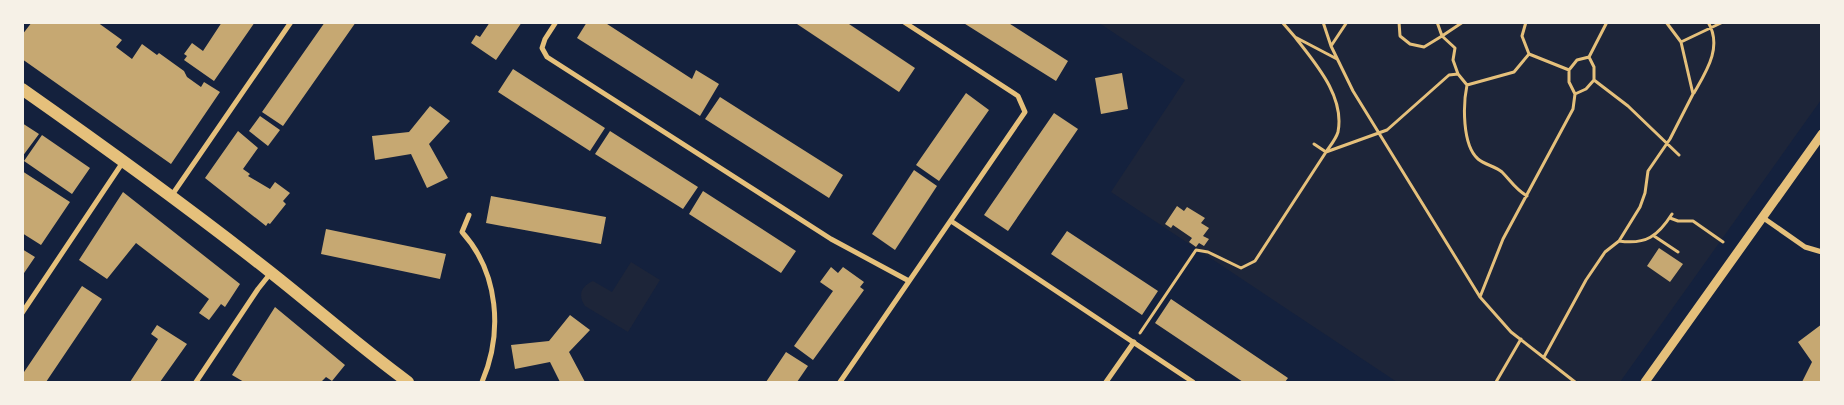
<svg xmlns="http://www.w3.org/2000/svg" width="1844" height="405" viewBox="0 0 1844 405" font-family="'Work Sans',sans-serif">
  <rect width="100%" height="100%" fill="#14213d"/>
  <!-- green -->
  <path fill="#1d2539" d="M1099 23H1821V100L1620 382H1397L1111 192 1185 80Z
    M631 262 660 280 628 332 585 306C577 294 582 286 593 281L612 292Z"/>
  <!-- building -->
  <path fill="#c6a872" d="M32 22H97L122 40 116 47 132 59 142 44 157 55 159 53 184 71 187 77 201 87 204 82 220 92 171 164 22 59V35Z
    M222 22H255L214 81 184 60 187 56 184 54 192 43 203 51Z
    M325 22H356L283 126 262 112Z
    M490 22H522L496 60 471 43 476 35 480 37Z
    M587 22H604L692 79 696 70 719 84 700 116 577 38Z
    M794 22H846L915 68 899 92Z
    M962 22H1007L1068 61 1056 81Z
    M513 69 605 128 590 151 498 92Z
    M1122 73 1128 109 1101 114 1095 78Z
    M966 93 989 110 939 181 916 165Z
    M720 97 843 175 829 198 705 119Z
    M430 106 450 121 429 144 448 178 427 188 411 154 375 160 372 136 409 132Z
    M1054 113 1078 129 1008 231 984 215Z
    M260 116 280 130 268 146 249 131Z
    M22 123 39 134 22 157Z
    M238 131 258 148 243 169 250 174 248 176 270 189 275 182 290 193 283 201 286 204 270 224 268 223 266 226 205 178Z
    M610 131 698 187 683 209 595 154Z
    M42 135 90 168 72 194 24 161Z
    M914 170 937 186 895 250 872 234Z
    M22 171 70 202 41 245 22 233Z
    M703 191 796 251 781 273 689 214Z
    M123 192 240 284 225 307 221 304 209 320 199 313 209 299 136 243 107 279 79 260Z
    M491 196 606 217 601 244 486 223Z
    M1177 206 1184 211 1187 207 1205 218 1201 223 1209 228 1203 236 1209 239 1204 246 1199 243 1196 247 1189 242 1192 238 1173 225 1171 228 1165 224Z
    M326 229 446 254 440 279 321 254Z
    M1067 231 1158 291 1142 315 1051 254Z
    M1659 248 1683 264 1670 282 1647 266Z
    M22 249 35 257 22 276Z
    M831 267 838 273 843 267 864 282 860 287 864 290 813 360 794 346 833 291 820 282Z
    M82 286 102 299 46 382H22V375Z
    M1171 299 1288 378 1285 382H1243L1155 323Z
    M275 307 345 365 332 381 326 377 321 382H244L232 375Z
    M570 315 590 330 569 352 585 382H560L550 362 515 369 511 345 549 341Z
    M1822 324V382H1802L1812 362 1798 342Z
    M157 325 187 344 160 382H130L158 339 151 334Z
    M786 352 808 366 797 382H766Z"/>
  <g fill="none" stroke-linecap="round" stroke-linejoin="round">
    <!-- path -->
    <path stroke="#e5c07b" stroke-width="3" d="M1282 22 1295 37 1337 59
      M1323 22 1331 46 1353 91 1480 297 1511 332 1575 382
      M1399 22 1400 36 1410 44 1424 47 1442 36 1455 48 1453 60 1458 74
      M1437 22 1442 36 1463 22
      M1526 22 1522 36 1529 54 1569 70 1577 60 1589 57 1607 22
      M1542 22H1546
      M1295 37C1315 63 1345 96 1338 132 1336 139 1330 146 1326 152L1314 144
      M1681 42 1723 22
      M1331 46 1347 22
      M1569 70V82L1575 94
      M1594 80 1628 106 1679 155
      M1467 85C1463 104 1462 145 1478 159 1485 165 1495 166 1502 172 1511 181 1515 189 1527 196
      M1694 93C1706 72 1723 47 1708 22
      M1670 218 1678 221H1693L1723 242
      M1654 236 1678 252
      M1619 241C1646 245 1658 236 1672 214
      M1480 297 1503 239 1573 109 1575 94 1586 89 1594 80V67L1589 57
      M1140 333 1196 250 1208 252 1241 268 1255 261 1326 152 1387 130 1449 75 1458 74 1467 85 1514 72 1529 54
      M1544 357 1586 280 1605 252 1619 241 1640 207 1645 193 1648 171 1670 139 1693 94 1681 42 1666 22
      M1496 382 1521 339"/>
    <!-- minor -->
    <path stroke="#e5c07b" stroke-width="5" d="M556 22 545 39 542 48 547 57 831 239 909 281
      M172 195 291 22
      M469 215 462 232C499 273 503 333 482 382
      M1762 217 1805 247 1822 252
      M951 221 1193 382
      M22 313 123 162
      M196 382 258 289 270 274
      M840 382 1025 112 1018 96 904 22
      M1106 382 1134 342"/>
    <!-- tertiary -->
    <path stroke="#e5c07b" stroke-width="9" d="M1645 382 1822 134"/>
    <!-- primary -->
    <path stroke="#e5c07b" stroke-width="12" d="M22 89C106 148 189 208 269 271 316 308 360 347 408 382"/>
  </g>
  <!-- border -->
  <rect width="1844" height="405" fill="none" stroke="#f6f1e7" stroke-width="48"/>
</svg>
